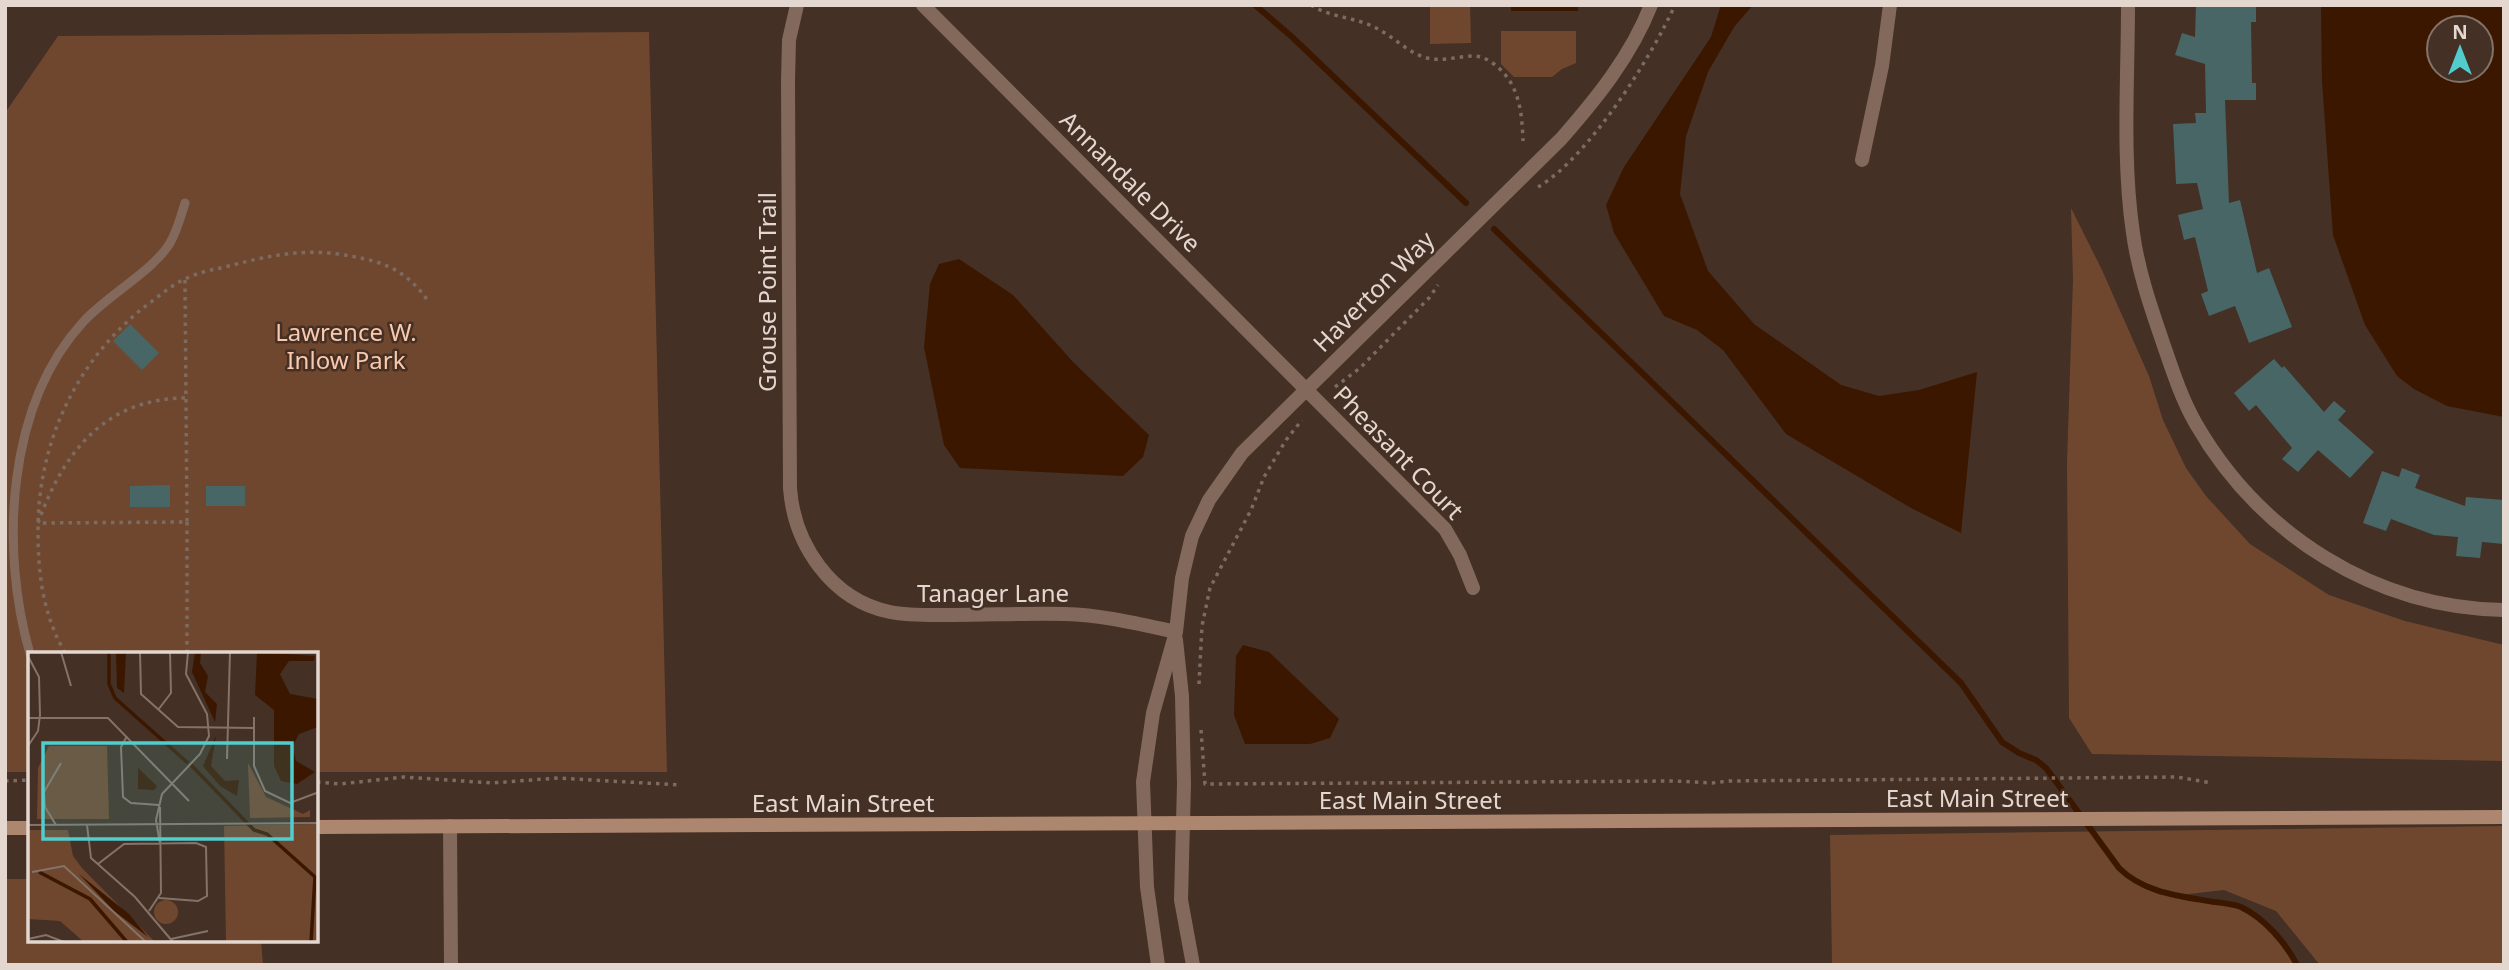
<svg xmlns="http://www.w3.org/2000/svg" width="2509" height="970" viewBox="0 0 2509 970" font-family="'Noto Sans',sans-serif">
  <rect width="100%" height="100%" fill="#443024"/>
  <!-- green -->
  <path fill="#6f472f" d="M1430 5H1470L1471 43 1430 44Z
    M1501 31H1576V63L1562 69 1552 77H1514L1501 64Z
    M649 32 667 772H317V653H30V772H5V113L58 36Z
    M2071 208 2102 270 2149 376 2163 420 2186 468 2206 496 2250 544 2329 595 2405 621 2504 645V761L2092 754 2069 718 2067 463 2073 279Z
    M2504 826V965H2320L2276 911 2224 890 2180 895C2194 899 2209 900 2223 903 2255 910 2282 937 2297 965H1832L1830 835Z
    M5 879H30V940H261L263 965H5Z"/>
  <!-- water -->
  <path fill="#3c1700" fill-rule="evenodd" d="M1511 5H1578V11H1511Z
    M1721 5H1753L1734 27 1708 72 1686 136 1680 194 1708 271 1754 324 1841 385 1879 396 1919 390 1977 372 1961 533 1911 508 1786 434 1723 350 1697 330 1664 316 1614 233 1606 205 1624 167 1711 37Z
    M2321 5H2504V417L2447 406 2414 389 2397 376 2365 325 2333 235 2322 81ZM2439 28H2481V70H2439Z
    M959 259 1013 295 1073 362 1149 435 1143 457 1123 476 960 468 944 445 924 347 930 284 939 264Z
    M1243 645 1269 652 1339 719 1330 738 1310 744H1245L1234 715 1236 656Z"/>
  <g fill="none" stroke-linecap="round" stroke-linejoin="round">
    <!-- stream -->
    <path stroke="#3c1700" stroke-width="6" d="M1255 5 1291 36 1466 203
      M1494 229 1961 683 2002 742 2019 753 2036 760 2046 768 2119 868C2144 893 2180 896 2214 902 2223 903 2233 904 2241 907 2264 918 2286 943 2297 965"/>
  </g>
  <!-- building -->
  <path fill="#486666" d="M2196 5H2256V22H2251L2252 83H2256V100H2225L2229 203 2240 200 2257 273 2269 268 2292 327 2249 343 2235 306 2209 316 2201 294 2208 291 2195 237 2184 240 2178 215 2203 209 2197 183 2176 184 2173 124 2196 123 2195 113H2206L2205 64 2175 55 2182 33 2195 37Z
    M130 324 159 353 142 370 113 341Z
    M2274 359 2282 368 2284 366 2324 412 2334 401 2346 411 2338 420 2374 452 2350 478 2318 450 2298 472 2282 459 2292 448 2256 405 2249 411 2234 393Z
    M2402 468 2420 475 2415 488 2465 506 2466 497 2504 500V544L2482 542 2480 558 2456 556 2458 537 2434 535 2391 519 2386 531 2363 523 2382 471 2399 477Z
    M170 485V507H130V486Z
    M206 486H245V506H206Z"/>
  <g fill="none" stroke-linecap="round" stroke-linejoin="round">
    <!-- path -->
    <path stroke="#7d6b61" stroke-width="3.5" stroke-dasharray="3.5 5" stroke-linecap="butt" d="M1311 5C1331 18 1356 17 1376 28 1393 36 1408 53 1427 58 1441 62 1459 56 1474 56 1482 56 1488 60 1494 64 1519 83 1522 111 1523 141
      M1538 187C1588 158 1651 58 1675 5
      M1335 387 1360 368 1429 298 1438 285
      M185 398C104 399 63 453 38 523L187 522 185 279
      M187 522V653
      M65 653C43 614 38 575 38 531 38 443 75 363 143 308 157 298 171 285 187 278 202 271 217 269 233 265 267 256 301 249 338 254 377 260 404 266 428 301
      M1199 684 1202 626 1210 588 1251 510 1264 477 1286 440 1302 420
      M1201 730 1205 784 1675 781 1712 783 1729 781 2177 777 2212 783
      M5 781 30 780
      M317 782 340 784 404 777 492 783 558 778 680 785"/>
    <!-- service -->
    <path stroke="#82695c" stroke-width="9" d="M30 654C0 550 6 405 84 321 107 296 155 269 170 243 177 231 181 216 185 203"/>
    <!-- minor -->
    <path stroke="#82695c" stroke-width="14" d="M797 5 789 40 788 81 790 488C794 544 831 600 890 612 910 616 932 615 953 615 991 615 1028 613 1065 614 1103 615 1139 624 1176 632
      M923 5 1445 529 1460 555 1473 588
      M2128 5C2128 80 2122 159 2133 233 2138 270 2150 305 2162 340 2172 369 2181 398 2196 424 2260 535 2375 608 2504 610
      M1862 160 1882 66 1890 5
      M1176 640 1182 696 1184 784 1181 900 1193 965
      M450 826 451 965
      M1158 965 1147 887 1143 782 1153 713 1176 632 1182 578 1192 536 1209 500 1242 453 1561 139C1597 98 1631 56 1651 5"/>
    <!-- secondary -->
    <path stroke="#ad8670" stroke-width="14" d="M317 827 2504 817
      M5 828H30"/>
  </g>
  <g text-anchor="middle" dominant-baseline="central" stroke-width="5" stroke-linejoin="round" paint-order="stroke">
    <!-- street labels -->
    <g font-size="24" fill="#e4d7d0" stroke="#443024">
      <text transform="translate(1131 181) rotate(45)">Annandale Drive</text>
      <text transform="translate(1373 291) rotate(-45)">Haverton Way</text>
      <text transform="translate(766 292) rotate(-90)">Grouse Point Trail</text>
      <text transform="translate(1399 452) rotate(46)">Pheasant Court</text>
      <text x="993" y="592">Tanager Lane</text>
      <text x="1977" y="797">East Main Street</text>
      <text x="1410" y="799">East Main Street</text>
      <text x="843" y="802">East Main Street</text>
    </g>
    <!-- park labels -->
    <g font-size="24" fill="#fac8ac" stroke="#443024">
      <text x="346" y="331">Lawrence W.<tspan x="346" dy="28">Inlow Park</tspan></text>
    </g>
  </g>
  <!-- overview -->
  <g transform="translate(28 652)">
    <rect width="290" height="290" fill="#443024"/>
    <path d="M21 94H79L81 167H9L10 116ZM220 111 238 145 275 162 282 158V165L222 166ZM290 172V290H198L196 174ZM0 178H40L45 204 54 216 127 290H56L32 269 0 267ZM126 260a12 12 0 1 1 24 0a12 12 0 1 1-24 0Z" fill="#6f472f"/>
    <path d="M88 0H98L96 41 89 36ZM167 0H173L172 11 180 24 177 40 189 52 187 70 164 20ZM229 0 287 4 286 9H261L252 22 262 42 290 47V75L271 82 264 95 268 109 287 120 269 132 253 129 246 114V58L227 43ZM188 84 183 114 197 129 211 128 209 144 192 134 175 114ZM110 116 129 134 126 138 110 137ZM51 222 101 262 120 285 86 259Z" fill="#3c1700"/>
    <path fill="none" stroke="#3c1700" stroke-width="3.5" d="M81 0V32L87 46 160 111M163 113 226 178 239 182 287 225 283 290M11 220 62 247 99 290"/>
    <path fill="none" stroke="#847369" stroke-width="2" d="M33 0 43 34M112 0 113 42 150 75 226 76M130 58 143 41 142 0M226 65V114L237 139 262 151 291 140M0 66H80L161 149M99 84 93 95 95 145 103 151 131 153M0 94 10 79 12 63 11 25 1 6M199 107 202 0M0 173 291 171M28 173 17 155 16 140 33 111M59 173 63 206 107 245 145 290M132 192 128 168 134 142 172 102 181 84 179 62 158 22 160 0M70 212 96 192 168 191 178 195 179 244 170 249 131 246M4 220 36 214 118 290M121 259 133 241 132 155M0 287 18 283 36 290M143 287 180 279"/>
    <path fill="#52cdce" fill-opacity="0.15" stroke="#52cdce" stroke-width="3.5" d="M15 91H264V187H15Z"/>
    <rect width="290" height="290" fill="none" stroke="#e4d7d0" stroke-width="3.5"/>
  </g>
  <!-- border -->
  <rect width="2509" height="970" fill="none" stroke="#e4d7d0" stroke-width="14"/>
  <!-- north arrow -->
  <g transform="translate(2460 49)"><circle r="33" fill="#443024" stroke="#847369" stroke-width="2"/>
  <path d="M0-5L12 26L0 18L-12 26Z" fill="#52cdce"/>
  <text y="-10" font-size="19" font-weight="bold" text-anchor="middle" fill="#e4d7d0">N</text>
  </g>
</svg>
